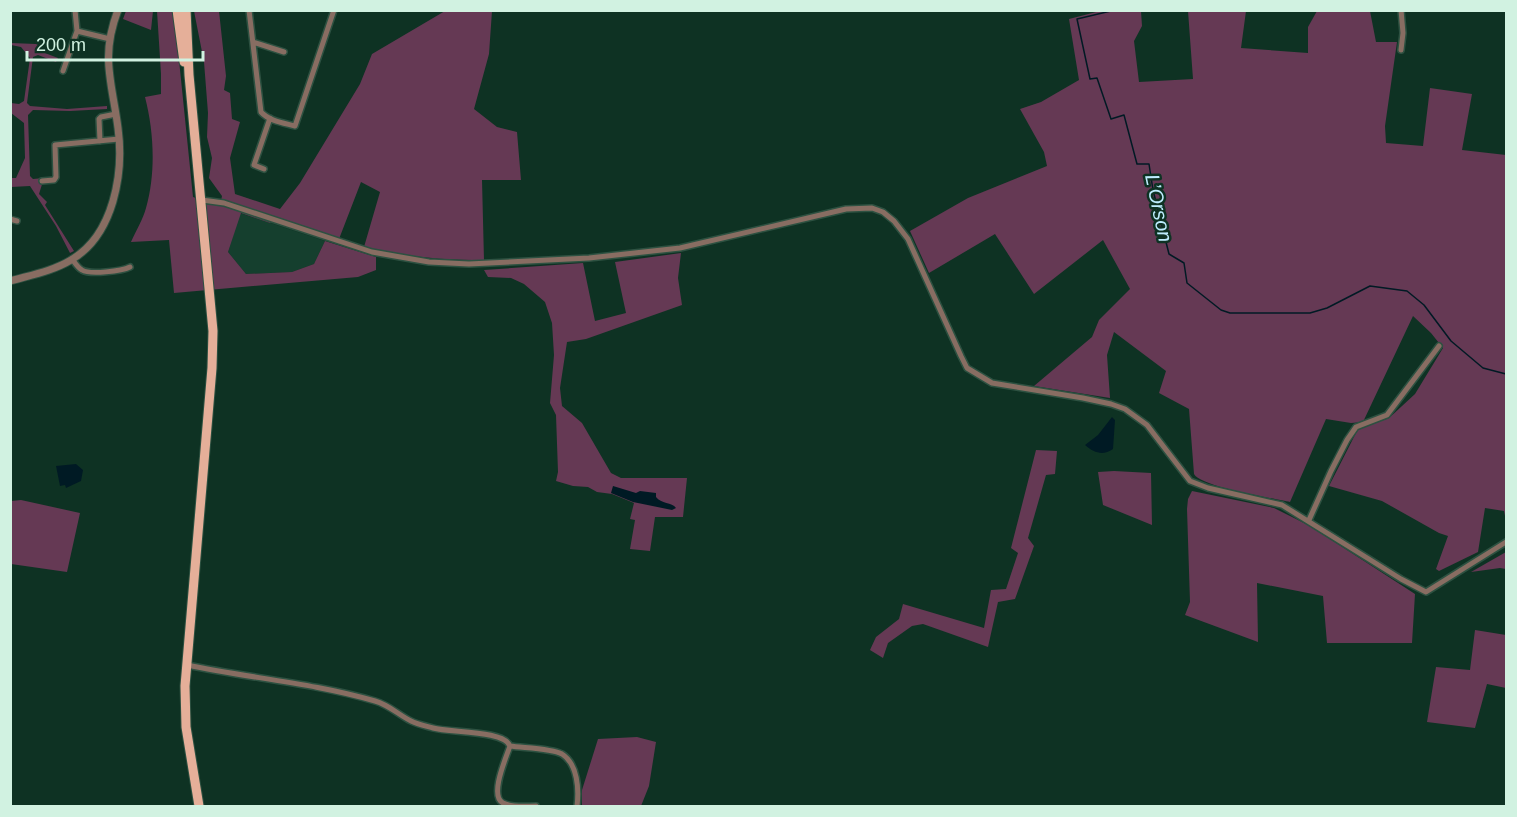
<svg xmlns="http://www.w3.org/2000/svg" width="1517" height="817" viewBox="0 0 1517 817" font-family="Arial,sans-serif">
  <rect width="100%" height="100%" fill="#0e3223"/>
  <!-- built -->
  <path fill="#153f2e" d="M240 213 325 241 314 264 292 272 246 274 228 252Z"/>
  <!-- green -->
  <path fill="#653954" d="M126 11H153L151 30 123 19Z
    M157 11H174L193 197 220 206 222 196 209 178 212 158 207 137 208 113 204 62 194 11H219L226 76 224 90 230 93 232 119 240 122 230 158 235 194 280 209 300 183 360 84 372 54 445 11H492L489 54 474 109 497 127 517 132 521 180H482L484 260C439 260 407 257 364 247L380 192 361 182 339 239 275 217 270 223 241 213 228 252 246 274 292 272 314 264 325 241 376 257V270L358 277 174 293 169 240 131 242C136 231 143 219 146 208 156 173 154 132 145 97L161 94V74Z
    M1100 11H1141L1142 26 1134 41 1139 82 1193 79 1188 11H1246L1241 48 1308 53V27L1317 11H1370L1376 42H1397L1385 126 1386 143 1423 146 1430 88 1472 94 1462 150 1506 155V521L1504 511 1485 508 1478 552 1439 571 1436 569 1448 536 1439 533 1382 501 1329 486 1358 429 1389 418 1415 394 1443 348 1431 333 1413 316 1363 422 1351 423 1326 419 1290 502C1272 498 1201 487 1194 474L1189 409 1159 393 1166 371 1114 332 1107 355 1110 398 1034 386 1092 337 1099 320 1130 289 1103 240 1034 294 995 234 929 273 910 231 968 198 1047 166 1044 152 1020 109 1041 102 1079 80 1069 19Z
    M11 43 36 44 38 45 37 50 58 58 56 62 38 55 33 57 27 103 30 106 67 109 107 106V109L70 111 33 110 28 115 30 176 33 179 44 178 39 194 47 202 45 205 74 251 70 253 56 226 30 186 11 187 10 178H16L25 158 24 123 11 113V103L19 104 24 101 30 58 21 47 11 45Z
    M681 253 678 278 682 305 586 339 567 342 560 388 562 406 582 423 611 473 621 478H687L683 517H655L650 551 630 549 635 520 630 519 634 503 612 494 597 492 588 487 573 486 556 481 558 472 556 415 550 403 554 355 552 323 545 302 524 284 511 278 488 277 484 270 583 263 595 321 626 313 615 262Z
    M1036 450 1057 451 1055 474 1046 475 1028 538 1034 546 1015 599 998 602 988 647 923 624 912 626 888 643 883 658 870 650 876 637 899 619 903 604 984 628 991 590 1006 589 1018 553 1011 548Z
    M1114 471 1151 473 1152 525 1103 505 1098 472Z
    M1192 491 1274 508 1310 526 1415 594 1412 643H1327L1323 596 1257 583 1258 642 1185 615 1190 602 1187 509 1188 499Z
    M21 500 80 513 67 572 11 564V501Z
    M1506 552V569L1500 568 1471 572Z
    M1475 630 1506 635V688L1487 684 1475 728 1427 722 1436 667 1470 670Z
    M637 737 656 742 649 786 641 806H582V790L598 739Z"/>
  <!-- water -->
  <path fill="#001a24" d="M1112 417 1115 420 1113 449C1103 456 1094 453 1085 445L1098 435Z
    M76 464 83 470 81 481 66 488 65 485 60 486 56 466Z
    M613 486 636 493 640 491 656 493V497C661 504 672 502 676 508L672 510 633 502 611 493Z"/>
  <g fill="none" stroke-linecap="round" stroke-linejoin="round">
    <!-- stream -->
    <path stroke="#001a24" stroke-width="1.5" d="M1115 10 1077 19 1090 79 1097 78 1111 119 1124 115 1137 164H1149L1153 190 1169 254 1184 263 1187 283 1221 310 1230 313H1310L1327 308 1370 286 1407 291 1424 305 1451 341 1483 368 1506 374"/>
    <defs>
      <path id="minor" d="M249 10 261 112C269 121 284 123 295 126L334 10
        M77 31 110 39
        M253 42 284 52
        M1401 50 1403 33 1401 10
        M63 71 77 31 75 10
        M100 141 99 119 101 117 116 114
        M264 169 254 165 270 118
        M42 181 54 180 56 177 55 145 119 139
        M202 200 224 203 372 252 429 262 469 264 589 258 680 248 846 209 872 208 883 212 894 221 908 239 961 356 967 368 992 383 1083 398 1111 404 1125 409 1147 425 1190 481 1208 488 1282 505 1401 579 1426 592 1506 542
        M10 219 17 221
        M72 259C75 263 78 268 82 270 90 275 122 271 130 267
        M1309 520 1331 471 1347 440 1356 427 1387 415 1439 346
        M187 665C249 678 314 683 375 701 389 705 399 715 411 721 417 724 426 726 433 728 450 733 504 730 510 746 524 748 551 748 562 754 578 764 579 790 577 806
        M510 746C506 758 489 796 503 803 512 808 527 806 536 806"/>
      <path id="tertiary" d="M10 281C31 275 53 271 71 260 114 235 124 173 118 128 112 82 100 57 118 10"/>
      <path id="primary" d="M177 10 184 62
        M186 10 189 75 213 331 212 368 185 686 186 727 199 806"/>
    </defs>
    <!-- minor casing -->
    <use href="#minor" stroke="#2d5141" stroke-width="8"/>
    <!-- tertiary casing -->
    <use href="#tertiary" stroke="#2d5141" stroke-width="9"/>
    <!-- primary casing -->
    <use href="#primary" stroke="#2d5141" stroke-width="11"/>
    <!-- minor -->
    <use href="#minor" stroke="#886d62" stroke-width="5"/>
    <!-- tertiary -->
    <use href="#tertiary" stroke="#886d62" stroke-width="7"/>
    <!-- primary -->
    <use href="#primary" stroke="#e5af99" stroke-width="9"/>
  </g>
  <g text-anchor="middle" dominant-baseline="central" stroke-width="5" stroke-linejoin="round" paint-order="stroke">
    <!-- water labels -->
    <g font-size="20" font-style="italic" fill="#bdecfe" stroke="#0e3223">
      <text transform="translate(1159 208) rotate(78)">L’Orson</text>
    </g>
  </g>
  <!-- border -->
  <rect width="1517" height="817" fill="none" stroke="#d1f2e1" stroke-width="24"/>
  <!-- scale -->
  <path d="M27 51v9h176v-9" fill="none" stroke="#d1f2e1" stroke-width="3"/>
  <text x="36" y="51" font-size="18" fill="#d1f2e1" stroke="#0e3223" stroke-width="4.5" paint-order="stroke">200 m</text>
</svg>
